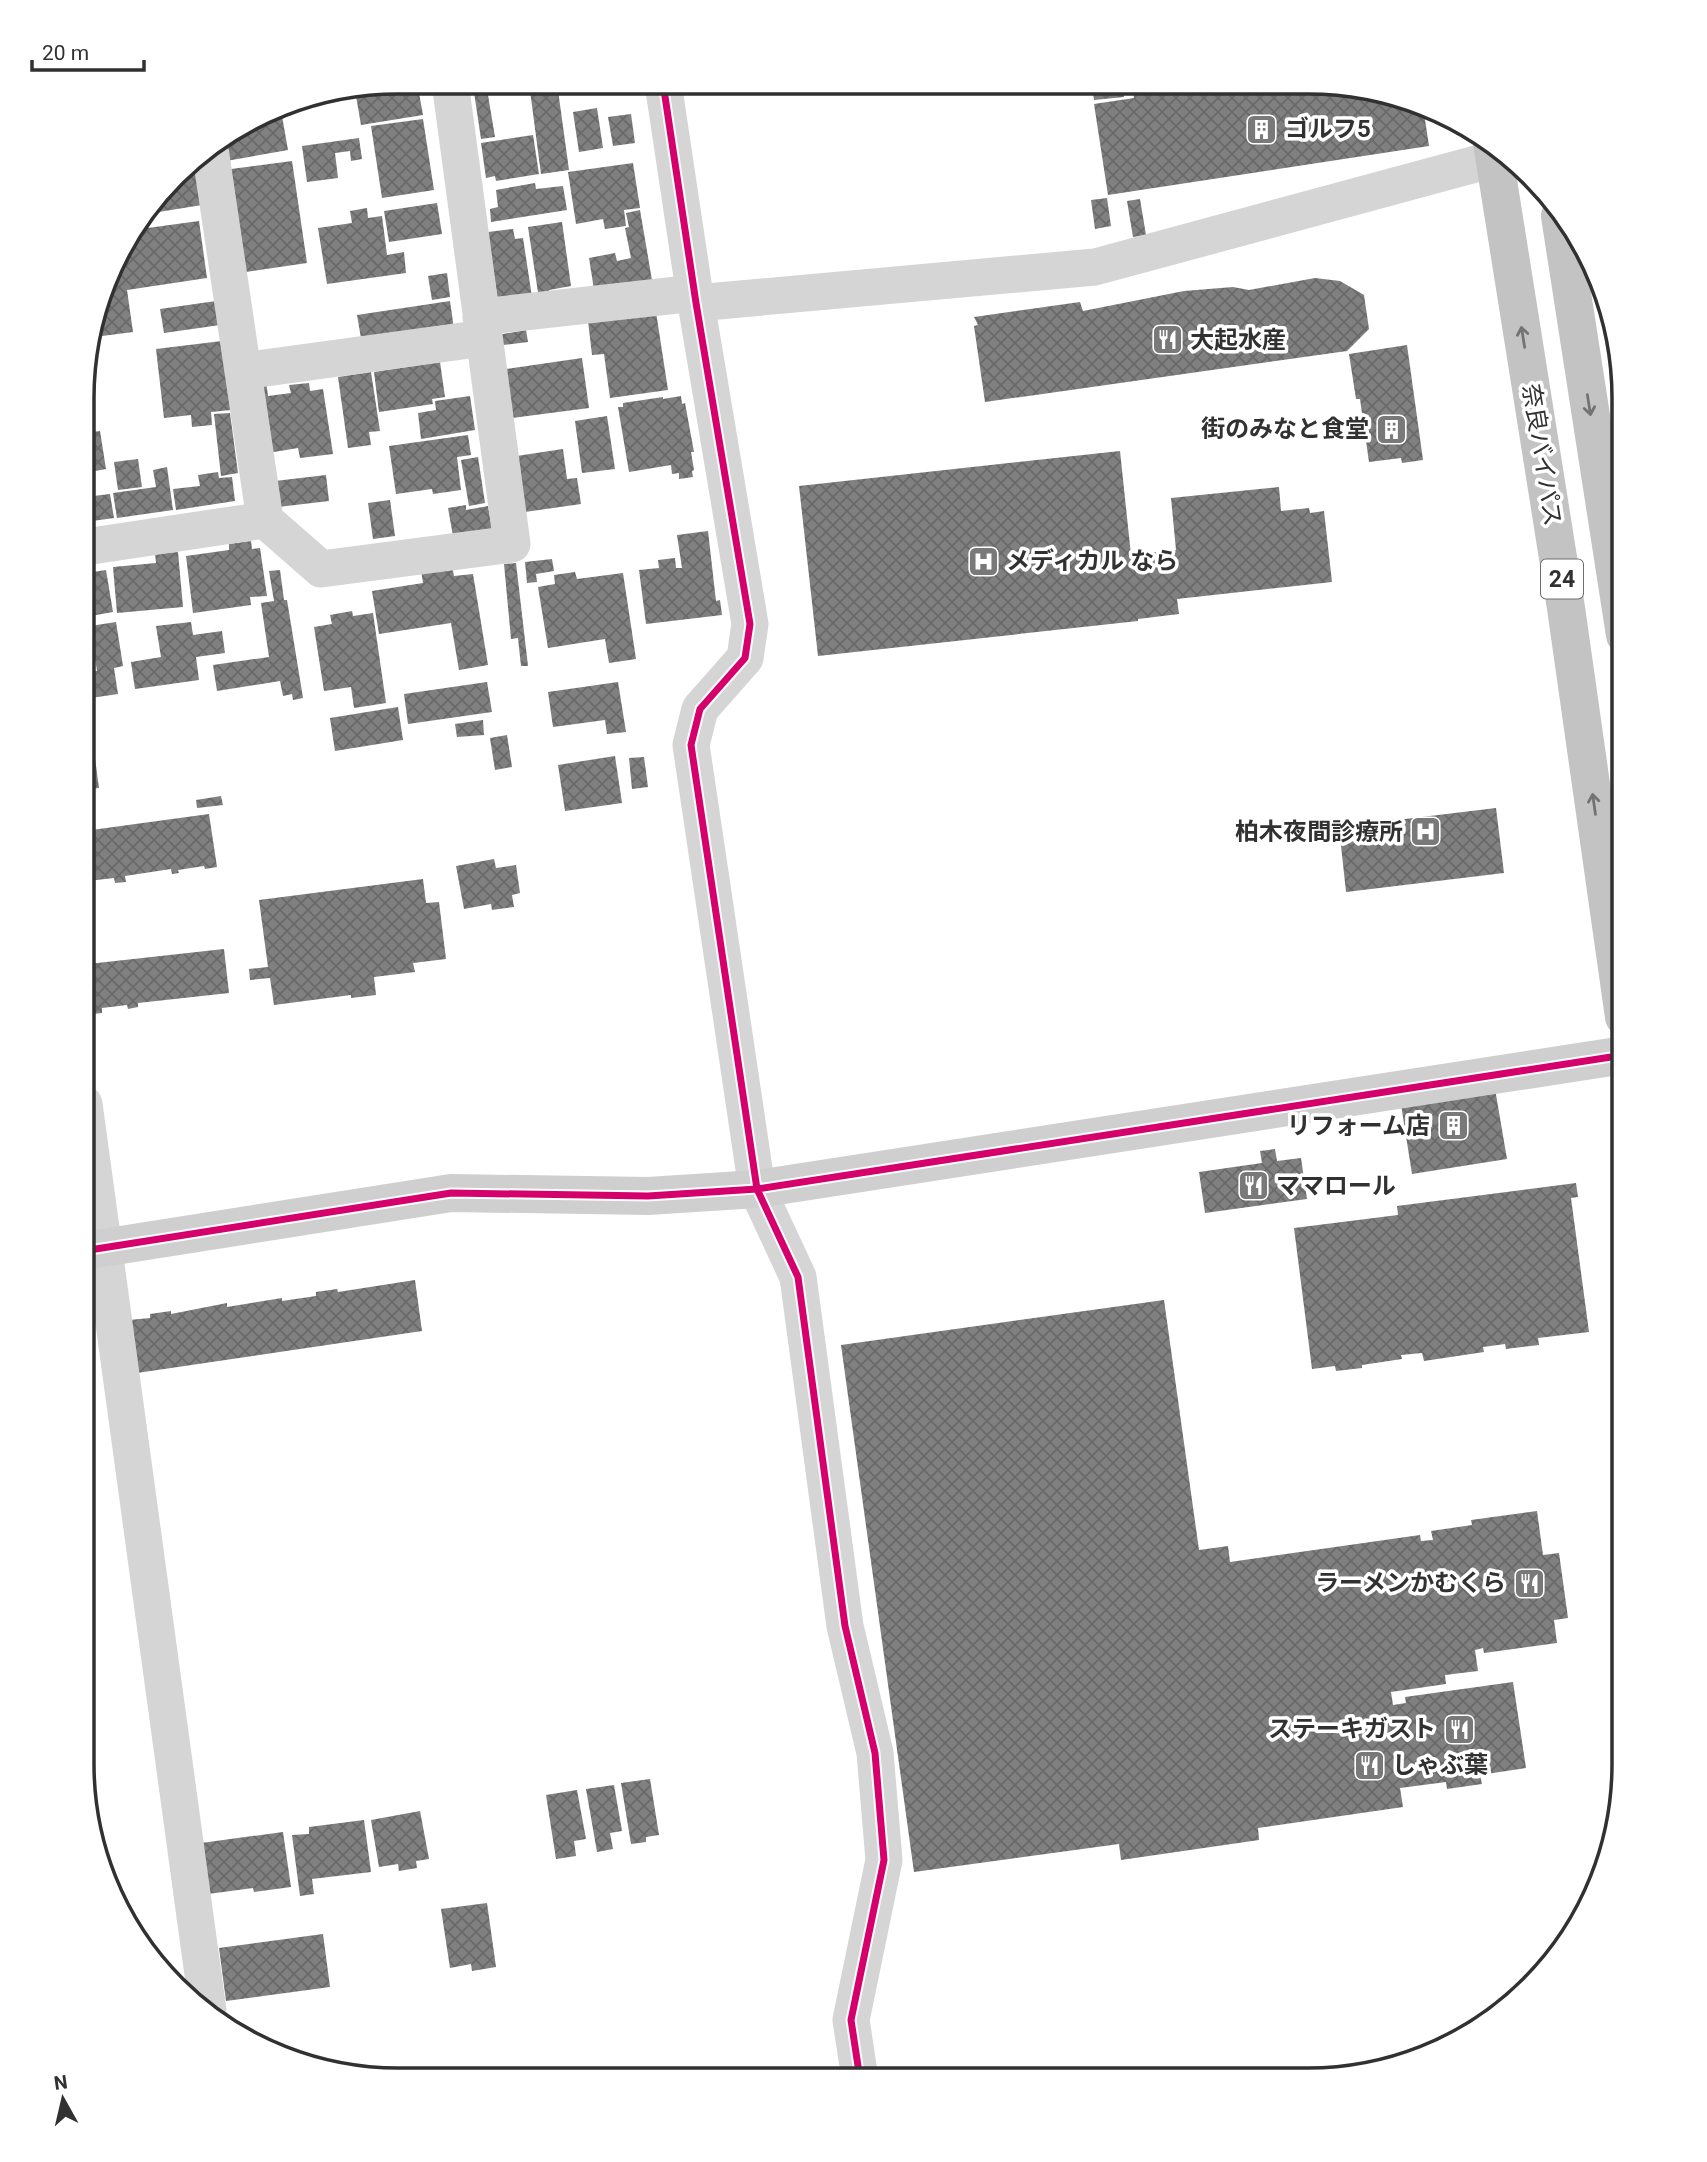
<svg xmlns="http://www.w3.org/2000/svg" width="1707" height="2162" viewBox="0 0 1707 2162" font-family="Roboto,'Noto Sans JP',sans-serif">
  <defs>
    <pattern id="building-cross-hatch" width="8" height="8" patternUnits="userSpaceOnUse" patternTransform="scale(1.75)"><rect width="8" height="8" fill="#808080"/><path d="M0 0l8 8M0 8l8-8" fill="none" stroke="#696969"/></pattern>
  </defs>
  <rect width="100%" height="100%" fill="#fff"/>
  <!-- building -->
  <path fill="url(#building-cross-hatch)" d="M398 82H417L423 115 361 125 355 90Z
    M473 82 502 83V84L474 88Z
    M529 83H557L569 170 541 174Z
    M1092 84H1122L1124 97 1094 100Z
    M1132 84 1351 85 1424 113 1429 146 1108 195 1094 104 1134 98Z
    M487 89 495 137 481 139 474 92Z
    M597 108 603 148 579 152 573 112Z
    M631 114 635 143 613 146 608 117Z
    M282 116 288 150 226 161 223 142 261 120Z
    M423 119 434 190 382 198 371 126Z
    M533 135 539 174 496 181 495 176 486 178 481 143Z
    M359 138 362 159 351 161 350 151 335 153 338 178 307 182 302 146Z
    M194 158 202 205 146 214 171 184 174 183 173 181 190 160Z
    M292 161 307 263 246 272 231 169Z
    M633 163 640 208 624 210 626 226 605 229 603 219 576 224 568 172Z
    M535 183 536 189 563 186 567 210 491 222 490 209 498 207 496 190Z
    M1107 198 1111 226 1095 229 1091 200Z
    M1140 199 1146 235 1133 237 1127 201Z
    M437 203 442 234 389 242 384 211Z
    M367 208 368 218 382 216 387 255 404 252 406 273 327 284 318 228 352 223 350 211Z
    M640 210 653 286 595 296 589 258 615 253 617 261 631 258 625 228 629 227 626 213Z
    M199 221 207 278 127 290 133 332 102 336 99 316 124 241 133 230Z
    M562 222 571 286 549 290 550 297 539 299 528 227Z
    M513 229 515 239 523 238 532 297 498 302 488 232Z
    M447 273 450 297 432 300 428 276Z
    M1315 278 1340 281 1364 295 1369 329 1347 351 985 402 974 326 978 325 974 317 1080 302 1083 311 1184 291 1233 287 1249 290Z
    M216 301 220 325 164 333 160 309Z
    M450 301 454 329 362 344 357 315Z
    M656 312 668 390 610 398 604 354 592 355 588 321Z
    M526 330 528 342 503 345 506 369 582 358 589 408 504 419 492 336Z
    M222 341 231 410 211 412 212 425 192 427 191 415 164 418 156 349Z
    M1407 345 1423 460 1402 463 1401 458 1369 462 1360 399H1356L1349 354Z
    M440 362 445 397 432 399 433 404 379 412 374 372Z
    M371 372 380 431 369 432 371 445 348 448 338 377Z
    M266 381 268 396 291 393 289 385 309 383 310 391 323 389 333 454 300 458 298 448 268 453 258 382Z
    M470 396 475 430 421 439 418 413 436 410 435 401Z
    M681 396 682 404 685 403 694 452H691L694 470 692 471 693 477 679 479V473L672 474 671 465 629 472 618 407H623V403L663 397V399Z
    M230 413 238 473 221 476 214 414Z
    M607 416 615 469 582 473 575 421Z
    M100 431 106 469 85 473V433Z
    M468 435 471 455 457 457 461 490 433 494 432 489 396 494 389 446Z
    M563 449 567 479 577 478 581 504 518 513 510 457Z
    M1120 451 1131 555 1176 550 1171 498 1279 487 1281 511 1309 508 1310 513 1324 511 1332 582 1177 599 1179 614 1138 619V621L818 656 799 486Z
    M478 457 485 503 469 506 461 460Z
    M138 459 142 487 118 490 114 462Z
    M167 467 173 510 117 518 113 493 156 487 153 470Z
    M218 472 219 478 232 477 235 501 176 510 173 489 200 486 198 475Z
    M326 475 329 501 278 507 275 481Z
    M110 494 114 518 85 522V497Z
    M390 500 395 536 373 539 368 503Z
    M466 505V510L488 506 492 529 453 536 448 508Z
    M708 531 716 601 720 600 722 615 646 624 639 570 659 568 658 560 675 558 676 568H682L677 535Z
    M251 541 252 549 260 548 267 596 250 597 251 605 193 613 186 556 229 550V544Z
    M178 552 183 607 117 613 113 567 156 563 155 554Z
    M552 559 554 571 536 574 537 582 527 583 525 562Z
    M516 563 528 666H521L518 638 511 639 504 564Z
    M452 565 454 576 473 574 488 665 459 670 451 623 379 634 372 591 423 583 421 570Z
    M92 566 93 572 106 570 113 612 85 617V567Z
    M280 570 284 600H287L303 698 293 700 292 694 283 696 280 681 217 691 213 665 269 657 261 603 274 601 269 571Z
    M575 572 577 579 623 573 636 659 609 663 605 639 548 648 538 587 555 584 554 575Z
    M352 611 353 616 373 613 386 703 354 708 351 687 324 691 314 627 332 624 330 615Z
    M116 622 123 666 114 668 118 694 84 699V673L97 671 90 626Z
    M191 622 193 635 222 631 225 653 196 657 199 680 135 689 131 662 161 657 156 626Z
    M487 682 492 712 408 724 404 694Z
    M618 682 626 732 607 734 605 720 553 727 548 692Z
    M398 707 403 740 335 751 330 718Z
    M483 720 484 735 457 737 455 724Z
    M507 735 512 767 495 770 490 738Z
    M94 751 99 788 84 790V752Z
    M615 756 622 803 565 811 558 765Z
    M644 757 648 787 632 789 629 758Z
    M221 796 223 805 197 808 196 800Z
    M1496 808 1504 873 1346 892 1339 827Z
    M209 814 217 867 205 869 204 866 178 870 179 873 172 874 171 869 125 876 126 882 115 883 114 878 88 881V885L84 886V831Z
    M494 859 496 868 516 865 520 893 512 895 514 907 492 910 491 904 464 909 456 866Z
    M423 879 426 903 439 902 446 959 413 963 415 972 374 977 376 995 351 998V995L274 1005 270 978 250 980 249 969 268 967 259 900Z
    M224 949 229 993 138 1003V1007L128 1009 127 1005 102 1008V1013L93 1014 88 964Z
    M1493 1077 1507 1159 1412 1174 1399 1092Z
    M1275 1149 1277 1161 1301 1158 1307 1199 1205 1213 1199 1172 1262 1163 1260 1151Z
    M1576 1183 1578 1197 1571 1198 1589 1332 1538 1338 1539 1345 1506 1349 1505 1344 1483 1347 1484 1352 1424 1361 1422 1353 1401 1355 1402 1359 1362 1365V1368L1336 1371 1335 1366 1312 1369 1294 1228 1398 1215 1397 1206Z
    M415 1280 422 1331 137 1373 129 1320 150 1318V1314L171 1311V1314L227 1303V1307L282 1298V1301L316 1296V1292L337 1289 338 1292Z
    M1164 1300 1199 1550 1228 1546 1230 1562 1420 1535 1421 1541 1433 1540 1431 1531 1472 1525 1471 1520 1537 1511 1543 1555 1559 1553 1568 1618 1554 1620 1557 1643 1484 1653 1483 1648 1475 1650 1478 1671 1445 1675 1446 1684 1391 1692 1393 1705 1406 1703 1405 1697 1513 1682 1526 1768 1480 1775 1482 1784 1447 1789 1446 1782 1400 1788 1403 1807 1258 1828 1259 1840 1121 1860 1119 1844 914 1872 841 1345Z
    M650 1779 659 1835 646 1837V1842L631 1844 621 1783Z
    M614 1785 622 1831 610 1833 613 1849 597 1852 586 1789Z
    M577 1790 586 1839 574 1841 576 1856 556 1859 546 1795Z
    M420 1811 429 1859 416 1861 417 1868 399 1871 398 1864 379 1867 371 1820Z
    M364 1820 371 1872 312 1879 314 1894 300 1896 292 1835 309 1834V1827Z
    M283 1832 291 1887 254 1892 253 1888 208 1894 201 1843Z
    M487 1903 496 1967 472 1971 471 1964 450 1968 441 1909Z
    M323 1934 330 1987 226 2001 219 1948Z"/>
  <g fill="none" stroke-linecap="round" stroke-linejoin="round">
    <!-- street -->
    <path stroke="#d5d5d5" stroke-width="37" d="M663 83 696 303 750 624 745 658 700 709 691 745 757 1189 798 1277 845 1626 875 1753 884 1860 851 2020 860 2079
      M210 149 265 520 321 569 512 544 450 82
      M696 303 1095 267 1494 159
      M481 317 695 293
      M243 371 484 338
      M85 547 265 520
      M84 1104 208 2011"/>
    <!-- secondary -->
    <path stroke="#cfcfcf" stroke-width="38" d="M83 1251 451 1193 648 1196 757 1189 1624 1055"/>
    <!-- highway -->
    <path stroke="#c3c3c3" stroke-width="38" d="M1492 143 1566 608 1624 1017
      M1560 216 1625 635"/>
    <defs>
      <path id="cycleway" d="M663 83 696 303 750 624 745 658 700 709 691 745 757 1189 798 1277 845 1626 875 1753 884 1860 851 2020 860 2079
        M83 1251 451 1193 648 1196 757 1189 1624 1055"/>
    </defs>
    <!-- cycleway casing -->
    <use href="#cycleway" stroke="#fff" stroke-width="11"/>
    <!-- cycleway -->
    <use href="#cycleway" stroke="#d6006c" stroke-width="7"/>
  </g>
  <!-- one-way arrows -->
  <defs><path id="oneway-shaft" d="M-6 0H5M1.5-3L5.5 0L1.5 3" fill="none" stroke-width="1.6" stroke-linecap="round" stroke-linejoin="round" transform="scale(1.75)"/></defs>
  <g stroke="#737373">
    <use href="#oneway-shaft" transform="translate(1523 337) rotate(-99)"/>
    <use href="#oneway-shaft" transform="translate(1589 405) rotate(81)"/>
    <use href="#oneway-shaft" transform="translate(1594 804) rotate(-98)"/>
  </g>
  <!-- icons -->
  <defs>
    <symbol id="building-square" viewBox="-11 -11 22 22"><rect x="-9" y="-9" width="18" height="18" rx="4" fill="#797979" stroke="#fff"/><path d="M-4-6H4V6H1V3H-1V6H-4ZM-2.5-4.3h1.7v1.8h-1.7ZM.8-4.3h1.7v1.8H.8ZM-2.5-1h1.7V.8h-1.7ZM.8-1h1.7V.8H.8Z" fill="#fff"/></symbol>
    <symbol id="restaurant-square" viewBox="-11 -11 22 22"><rect x="-9" y="-9" width="18" height="18" rx="4" fill="#797979" stroke="#fff"/><path d="M-5-6h1v4h1v-4h1v4h1v-4h1v5L-1.5 .5V6h-2V.5L-5-1ZM5-6V6H3V1.5H1.5Q1.5-4 5-6Z" fill="#fff"/></symbol>
    <symbol id="hospital-square" viewBox="-11 -11 22 22"><rect x="-9" y="-9" width="18" height="18" rx="4" fill="#797979" stroke="#fff"/><path d="M-5-5h3v3.5h4V-5h3V5h-3V1.5h-4V5h-3Z" fill="#fff"/></symbol>
  </defs>
  <g fill-rule="evenodd">
    <use href="#building-square" x="1244" y="112" width="35" height="35"/>
    <use href="#restaurant-square" x="1150" y="322" width="35" height="35"/>
    <use href="#building-square" x="1374" y="412" width="35" height="35"/>
    <use href="#hospital-square" x="966" y="544" width="35" height="35"/>
    <use href="#hospital-square" x="1408" y="814" width="35" height="35"/>
    <use href="#building-square" x="1436" y="1108" width="35" height="35"/>
    <use href="#restaurant-square" x="1236" y="1168" width="35" height="35"/>
    <use href="#restaurant-square" x="1512" y="1566" width="35" height="35"/>
    <use href="#restaurant-square" x="1442" y="1712" width="35" height="35"/>
    <use href="#restaurant-square" x="1352" y="1748" width="35" height="35"/>
  </g>
  <g text-anchor="middle" dominant-baseline="central" stroke-width="7" stroke-linejoin="round" paint-order="stroke">
    <!-- shield labels -->
    <rect fill="#fff" stroke="#6f6f6f" stroke-width="2" x="1541" y="559.5" width="42" height="39" rx="5"/>
    <g font-size="23" font-weight="bold" fill="#313131">
      <text x="1562" y="579">24</text>
    </g>
    <!-- poi labels -->
    <g font-size="24" font-weight="bold" fill="#313131" stroke="#fff" text-anchor="start">
      <text x="1285" y="129">ゴルフ5</text>
      <text x="1190" y="340">大起水産</text>
      <text x="1369" y="429" text-anchor="end">街のみなと食堂</text>
      <text x="1006" y="561">メディカル なら</text>
      <text x="1403" y="832" text-anchor="end">柏木夜間診療所</text>
      <text x="1430" y="1126" text-anchor="end">リフォーム店</text>
      <text x="1276" y="1186">ママロール</text>
      <text x="1506" y="1583" text-anchor="end">ラーメンかむくら</text>
      <text x="1436" y="1729" text-anchor="end">ステーキガスト</text>
      <text x="1392" y="1765">しゃぶ葉</text>
    </g>
    <!-- street labels -->
    <g font-size="24" fill="#313131" stroke="#fff">
      <text transform="translate(1542 455) rotate(81)">奈良バイパス</text>
    </g>
  </g>
  <!-- crop -->
  <path d="M0 0H1707V2162H0ZM398 94H1308A304 304 0 0 1 1612 398V1764A304 304 0 0 1 1308 2068H398A304 304 0 0 1 94 1764V398A304 304 0 0 1 398 94Z" fill="#fff" fill-rule="evenodd"/>
  <path fill="none" stroke="#313131" stroke-width="3.5" d="M398 94H1308A304 304 0 0 1 1612 398V1764A304 304 0 0 1 1308 2068H398A304 304 0 0 1 94 1764V398A304 304 0 0 1 398 94Z"/>
  <!-- north arrow -->
  <g transform="translate(63 2099) rotate(352)" stroke="#ffffff" stroke-width="5" paint-order="stroke">
  <path d="M0-5L12 26L0 18L-12 26Z" fill="#313131"/>
  <text y="-10" font-size="19" font-weight="bold" text-anchor="middle" fill="#313131">N</text>
  </g>
  <!-- scale -->
  <path d="M32 60v10h112v-10" fill="none" stroke="#313131" stroke-width="3.5"/>
  <text x="42" y="60" font-size="21" fill="#313131" stroke="#ffffff" stroke-width="5" paint-order="stroke">20 m</text>
</svg>
